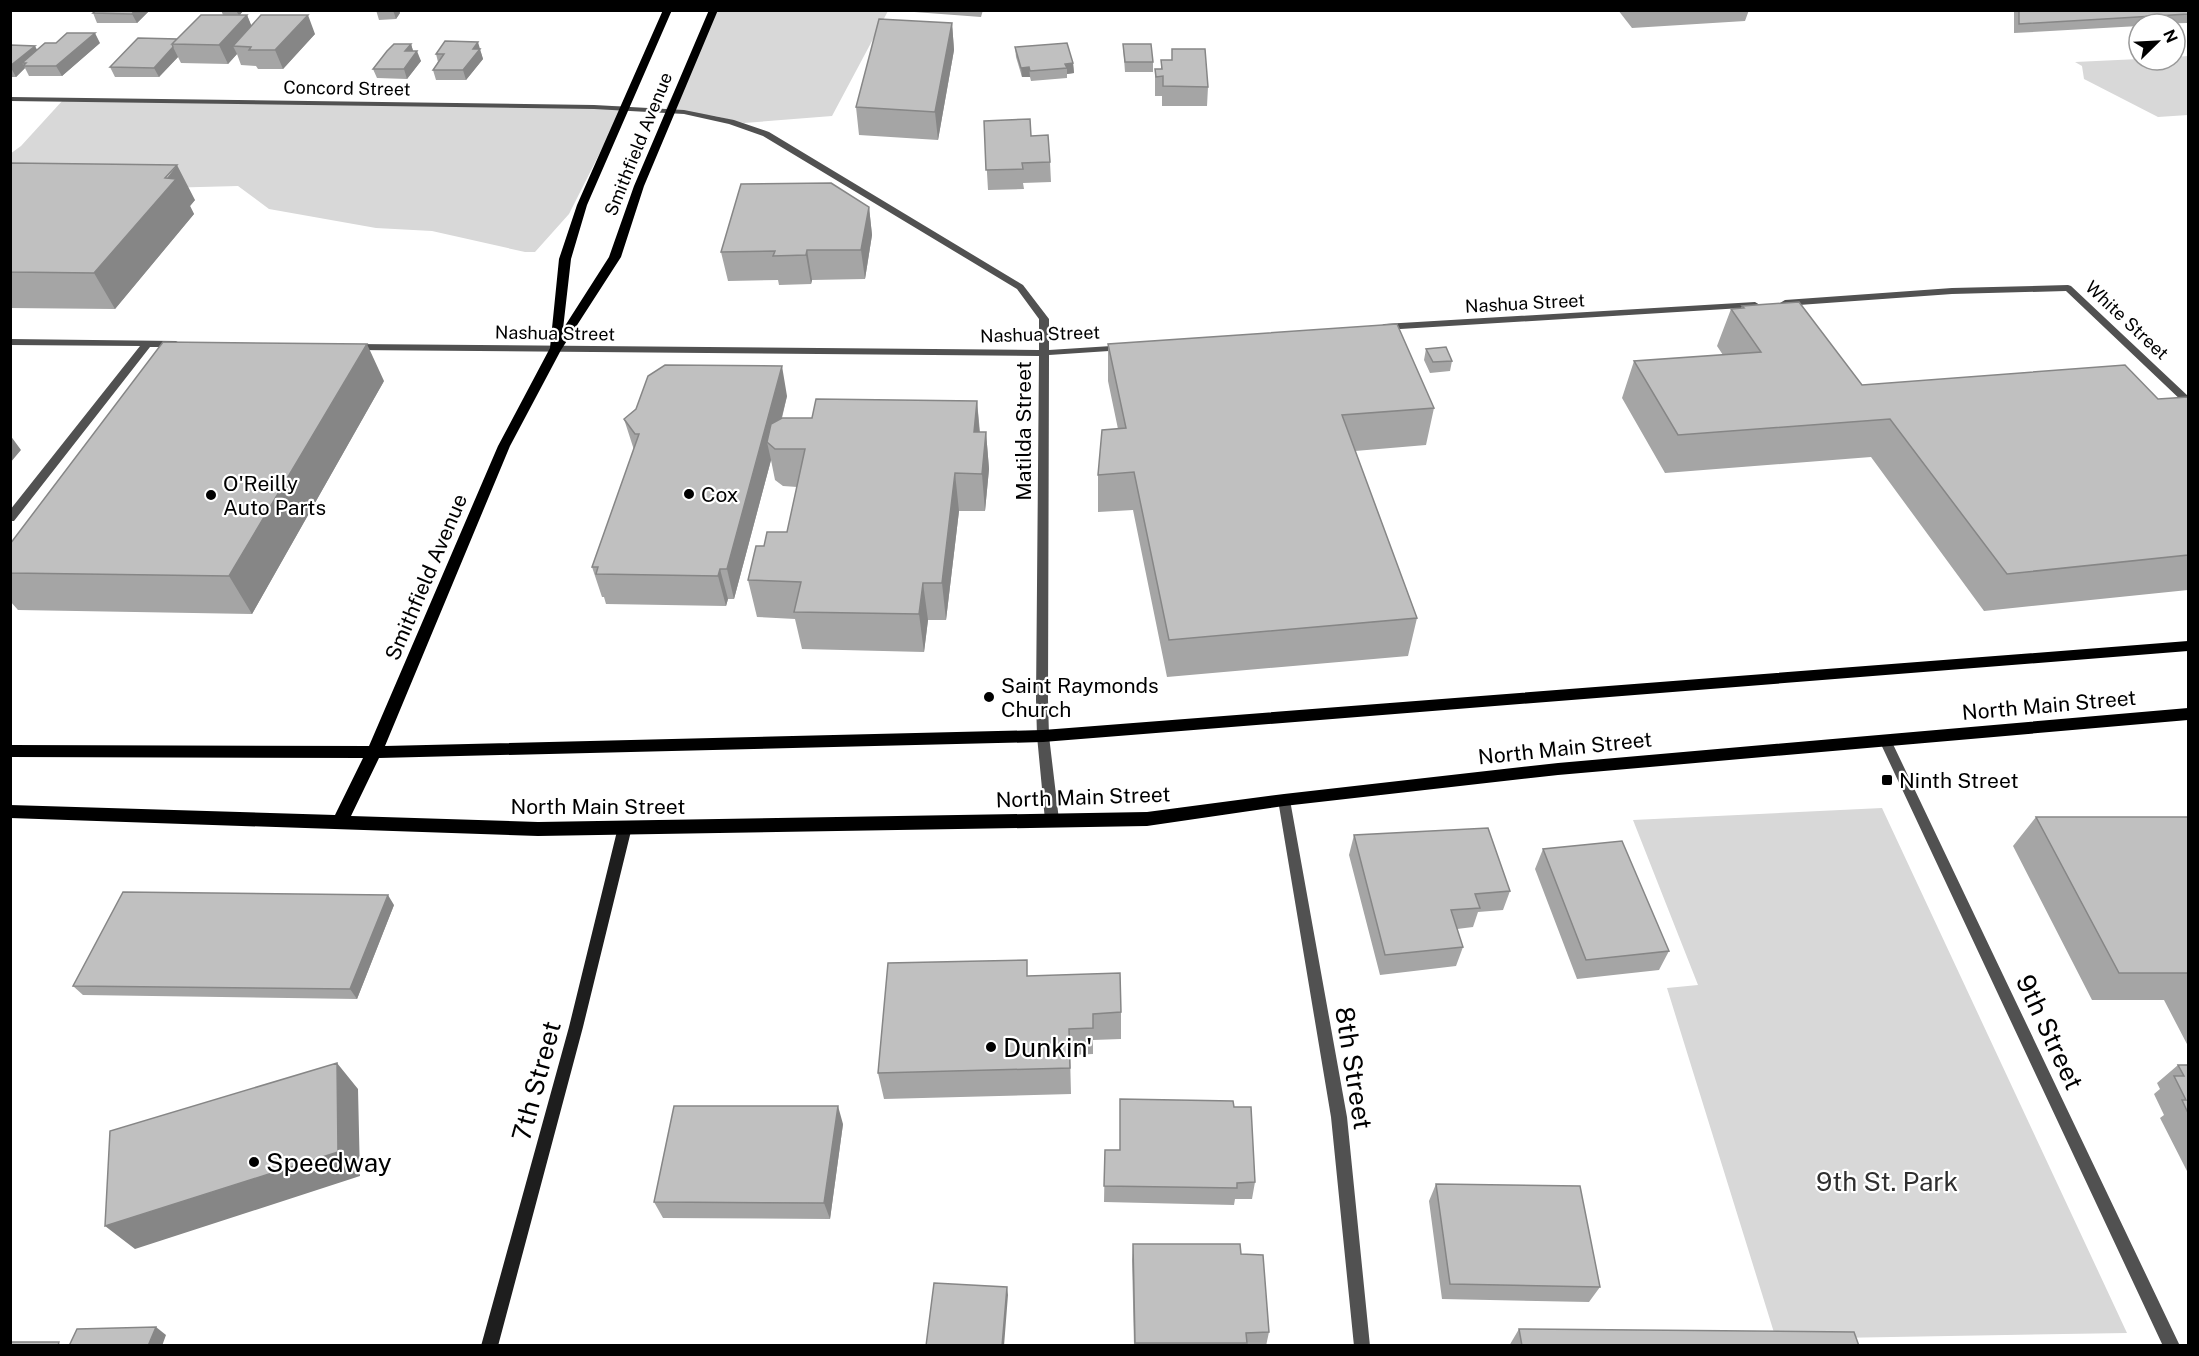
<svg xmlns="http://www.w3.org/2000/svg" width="2199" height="1356" viewBox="0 0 2199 1356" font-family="'Public Sans',sans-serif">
  <rect width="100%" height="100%" fill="#fff"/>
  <!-- green -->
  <path fill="#d8d8d8" d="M715 11H888L832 116 744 123 715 116 665 110Z
    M2188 56V115L2158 117 2084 79 2082 66 2075 62 2139 59 2175 60V57Z
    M63 100 620 106 622 109 569 214 535 252H525L432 231 376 228 269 209 238 186 11 192 10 154 21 146Z
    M1882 808 2127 1333 1776 1339 1667 988 1698 985 1633 820Z"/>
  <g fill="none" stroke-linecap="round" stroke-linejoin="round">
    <!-- street -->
    <path fill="#515151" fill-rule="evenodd" d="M10 97 594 105 684 110 734 120 769 132 1023 285 1049 319V350L1127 345V349L1124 350 1049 355 1048 700 1049 736 1059 820 1057 824 1052 825 1047 824 1045 820 1037 736 1036 700 1039 356 353 350 348 347 353 344 1039 350V319L1017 289 763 136 729 124 684 114 594 109 10 101Z
      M2068 285 2071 286 2188 396V404L2184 403 2066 291 1952 294 1785 306 1780 303 1785 300 1952 288Z
      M1755 302 1760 305 1758 307 1384 330 1379 327 1384 324Z
      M10 339 176 341 181 344 176 347H150L14 521H10V510L140 346 10 345Z
      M1885 735 1889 737 1891 740 2180 1346H2163L1879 740 1881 737Z
      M1284 795 1289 796 1290 800 1347 1117 1370 1346H1354L1331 1117 1278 800 1279 796Z"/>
    <!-- secondary -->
    <path fill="#1e1e1e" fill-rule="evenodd" d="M625 822 630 823 632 827 583 1027 498 1346H481L569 1027 618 827 620 823Z"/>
    <!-- primary -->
    <path fill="#000" fill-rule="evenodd" d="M663 10H672L587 205 571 259 563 329 609 257 634 186 709 10H718L644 186 621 257 561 350 510 446 385 746 1043 730 2188 641V651L1043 742 379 758 351 816 538 822 1147 812 1284 794 1558 763 2188 708V720L1558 775 1284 806 1147 826 538 836 10 818V805L335 815 363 758 10 757V745L369 746 498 446 550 348 559 259 577 205Z"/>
  </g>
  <!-- wall -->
  <path fill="#a5a5a5" d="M96 10H150L137 23H97L93 13Z
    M221 10H243L240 15H247L251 26 315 34 283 69H258L256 66 241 65 237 54 228 64 181 63 178 57 159 77H115L110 67 177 39 223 15Z
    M376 10H399L400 13 396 19 379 20Z
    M901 10H983L981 17 901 11Z
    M1618 10H1749L1745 21 1632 28Z
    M2014 10H2188V23L2139 24V26L2014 33Z
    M952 23 954 50 938 140 859 135 856 107Z
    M100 43 62 76H29L25 68 16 77H10V45L37 50Z
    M411 44 413 51 421 61 407 79 377 78 373 69Z
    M1123 44 1153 62V72H1125Z
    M1015 47 1073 63 1074 73 1067 74V78L1031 81 1030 77H1022L1016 57Z
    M1172 49 1208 87 1207 106H1162V96H1155V69H1161V60H1172Z
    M481 52V53L483 59 466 80H436L433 70 438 62 436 54Z
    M984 121 1031 136 1050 162 1051 182 1023 183 1024 189 988 190Z
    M10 163 195 200 190 206 194 214 115 309 10 308Z
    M869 207 872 235 865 279 812 280 811 284 779 285 778 280 728 281 721 252Z
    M1742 306 1862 385 2158 399 2188 397V590L1984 611 1871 457 1665 473 1622 398 1634 361 1723 355 1717 346 1731 309 1741 308Z
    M1108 344 1434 408 1426 445 1355 451 1417 618 1408 656 1167 677 1133 510 1098 512V475L1118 429 1108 381Z
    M1426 349 1452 361 1450 371 1430 373 1424 360Z
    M384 381 252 614 18 610 10 601V544Z
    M787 396 782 418H812L977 401 980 432H986L989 469 985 511H959L946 620H928L924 652 802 649 795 619 757 617 748 580 764 546 787 532 797 487 783 486 775 480 771 460 734 599H728L726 606 606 604 604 597H602L592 567 634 450 624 419Z
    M2036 817H2188V1046L2164 1000H2092L2013 846Z
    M1354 835 1510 891 1503 910 1478 912 1473 927 1457 929 1463 947 1456 966 1380 975 1349 855Z
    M1543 849 1669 951 1659 970 1577 979 1535 869Z
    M394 905 357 999 83 995 73 986Z
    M1028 976 1121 1012V1039L1093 1040V1054L1070 1055 1071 1094 884 1099 878 1073Z
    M2178 1065H2188V1173L2160 1118 2164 1115 2154 1094 2160 1089 2157 1083Z
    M1234 1107 1255 1182 1252 1199H1235L1234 1205 1104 1202 1105 1150H1119Z
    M843 1124 830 1219 663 1218 654 1202Z
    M1436 1184 1600 1287 1589 1302 1442 1299 1429 1201Z
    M1133 1244 1241 1254 1269 1332 1266 1346H1134L1132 1260Z
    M1519 1329 1859 1346H1509Z"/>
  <!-- shaded-wall -->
  <path fill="#868686" d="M135 10H150L137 23 132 14Z
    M236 10H243V11L239 16Z
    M393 10H399L400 13 396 19Z
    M247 15 255 34 233 46 237 54 228 64 219 45Z
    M308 15 315 34 283 69 275 50Z
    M952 23 954 50 938 140 935 112Z
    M95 33 100 43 62 76 56 66Z
    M478 42 483 59 466 80 463 70 473 49Z
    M411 44 414 54 405 51Z
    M35 46 40 55 26 63H22L25 68 16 77 10 66Z
    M173 47 178 57 159 77 154 68Z
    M417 51 421 61 407 79 404 69Z
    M1073 63 1074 73 1067 74V68L1065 64Z
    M1029 67 1030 77H1022L1021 68Z
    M177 165 195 200 190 206 194 214 115 309 94 273Z
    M869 207 872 235 865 279 861 250Z
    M807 250 812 280 811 284 806 255Z
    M367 344 384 381 252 614 229 576Z
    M782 366 787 396 774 448 767 442 771 460 734 599 727 569Z
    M977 401 980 439 974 432Z
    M986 432 989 469 985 511 982 474Z
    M10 435 21 450 10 463Z
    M955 473 959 511 946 620 942 583Z
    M720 569 728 599 726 606 718 576Z
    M923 583 928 620 924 652 919 614Z
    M388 895 394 905 357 999 350 989Z
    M337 1063 358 1089 360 1176 135 1249 105 1226Z
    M838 1106 843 1124 830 1219 824 1203Z
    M1007 1287 1008 1295 1004 1346H1002Z
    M156 1327 166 1335 162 1346H148Z"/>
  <!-- building -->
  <path fill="#c0c0c0" stroke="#868686" stroke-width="1.5" d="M96 10H135L132 14 93 13Z
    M2019 10H2188V14L2019 24Z
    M201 15H247L219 45 172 44Z
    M261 15H308L275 50H249L251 47 233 46Z
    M879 19 952 23 935 112 856 107Z
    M67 33H95L56 66H23L26 63H22L45 43H56Z
    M138 38 177 39 172 44 173 47 154 68 110 67Z
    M445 41 478 42 473 49H480L463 70H433L444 54H436Z
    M1067 43 1073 63 1065 64 1067 68 1030 71 1029 67 1021 68 1015 47Z
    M394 44H411L405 51H417L404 69H373L387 51Z
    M1123 44H1151L1153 62H1125Z
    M10 45 35 46 10 66Z
    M1172 49H1205L1208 87 1163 86V76L1156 77 1155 69H1162L1161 60H1172Z
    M1030 119 1031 136 1048 135 1050 162 1022 163 1023 169 986 170 984 121Z
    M10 163 177 165 165 178 176 179 94 273 10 272Z
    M831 183 869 207 861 250H807L806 255 773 256 775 251 721 252 741 184Z
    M1799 302 1862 385 2125 365 2158 399 2188 397V555L2007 574 1890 419 1678 435 1634 361 1761 352 1731 309 1744 308 1742 306Z
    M1397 324 1434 408 1342 415 1417 618 1169 640 1134 472 1098 475 1102 430 1126 428 1108 344Z
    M163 342 367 344 229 576 10 573V544Z
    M1446 347 1452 361 1433 362 1426 349Z
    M665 365 782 366 727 569H720L718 576 596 574 598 567H592L639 434H635L624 419 636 409 648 376Z
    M816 399 977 401 974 432H986L982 474 955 473 942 583H923L919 614 794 612 801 582 748 580 756 546H764L767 532H787L805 449H775L767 442 771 424 782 418H812Z
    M2036 817H2188V973H2119Z
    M1488 828 1510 891 1475 894 1480 908 1451 910 1463 947 1385 955 1354 835Z
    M1622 841 1669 951 1586 960 1543 849Z
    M123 892 388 895 350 989 73 986Z
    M1027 960V976L1120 973 1121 1012 1093 1014V1028L1069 1029 1070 1068 878 1073 888 963Z
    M337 1063 338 1152 105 1226 110 1131Z
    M2178 1065H2188V1113L2182 1100H2186L2174 1076H2184Z
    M1120 1099 1233 1101 1234 1107H1251L1255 1182 1237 1183V1188L1104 1186 1105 1150H1120Z
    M674 1106H838L824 1203 654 1202Z
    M1436 1184 1580 1186 1600 1287 1450 1284Z
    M1133 1244H1240L1241 1254 1263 1255 1269 1332 1246 1333 1247 1343H1135Z
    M934 1283 1007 1287 1002 1346H926Z
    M156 1327 148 1346H69L77 1329Z
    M1519 1329 1854 1332 1859 1346H1522Z
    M10 1342H59L58 1346H10Z"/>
  <!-- markers -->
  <g fill="#000" stroke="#fff" stroke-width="2">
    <circle cx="689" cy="494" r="6"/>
    <circle cx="211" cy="495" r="6"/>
    <circle cx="989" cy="697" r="6"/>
    <rect x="1881" y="774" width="12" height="12" rx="3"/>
    <circle cx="991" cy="1047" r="6"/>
    <circle cx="254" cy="1162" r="6"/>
  </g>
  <g text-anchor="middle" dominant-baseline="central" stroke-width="4.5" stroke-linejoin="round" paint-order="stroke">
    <!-- far-street labels -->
    <g font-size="18" fill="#000" stroke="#fff">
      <text transform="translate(347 88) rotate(1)">Concord Street</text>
      <text transform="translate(638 144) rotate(-68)">Smithfield Avenue</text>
      <text transform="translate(1525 303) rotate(-3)">Nashua Street</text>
      <text transform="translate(2127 320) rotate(43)">White Street</text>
      <text transform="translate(555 333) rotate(1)">Nashua Street</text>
      <text transform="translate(1040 334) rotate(-2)">Nashua Street</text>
    </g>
    <!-- street labels -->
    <g font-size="21" fill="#000" stroke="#fff">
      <text transform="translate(1023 431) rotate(-90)">Matilda Street</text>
      <text transform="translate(426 577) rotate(-67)">Smithfield Avenue</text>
      <text transform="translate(2049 705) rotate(-5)">North Main Street</text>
      <text transform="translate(1565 748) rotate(-6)">North Main Street</text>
      <text transform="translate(1083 797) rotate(-2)">North Main Street</text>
      <text x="598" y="806">North Main Street</text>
    </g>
    <!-- poi labels -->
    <g font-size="21" fill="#000" stroke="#fff" text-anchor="start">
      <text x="223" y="483">O'Reilly<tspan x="223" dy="24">Auto Parts</tspan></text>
      <text x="701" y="494">Cox</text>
      <text x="1001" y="685">Saint Raymonds<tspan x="1001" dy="24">Church</tspan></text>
      <text x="1899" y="780">Ninth Street</text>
    </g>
    <!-- near-street labels -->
    <g font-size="26" fill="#000" stroke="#fff">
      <text transform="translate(2050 1032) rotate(65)">9th Street</text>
      <text transform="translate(1354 1068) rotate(81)">8th Street</text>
      <text transform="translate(536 1081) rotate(-75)">7th Street</text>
    </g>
    <!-- near-poi labels -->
    <g font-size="26" fill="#000" stroke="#fff" text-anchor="start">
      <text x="1003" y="1047">Dunkin'</text>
      <text x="266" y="1162">Speedway</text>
    </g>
    <!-- near-park labels -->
    <g font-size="26" fill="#2f2f2f" stroke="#fff">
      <text x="1887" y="1181">9th St. Park</text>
    </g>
  </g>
  <!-- border -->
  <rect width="2199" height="1356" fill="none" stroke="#000000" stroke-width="24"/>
  <!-- north arrow -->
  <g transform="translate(2157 42) rotate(66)"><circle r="28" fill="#ffffff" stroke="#999999" stroke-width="1.5"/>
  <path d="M0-4.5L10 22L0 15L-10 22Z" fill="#000000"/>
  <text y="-9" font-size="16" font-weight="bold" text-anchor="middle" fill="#000000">N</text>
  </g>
</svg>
